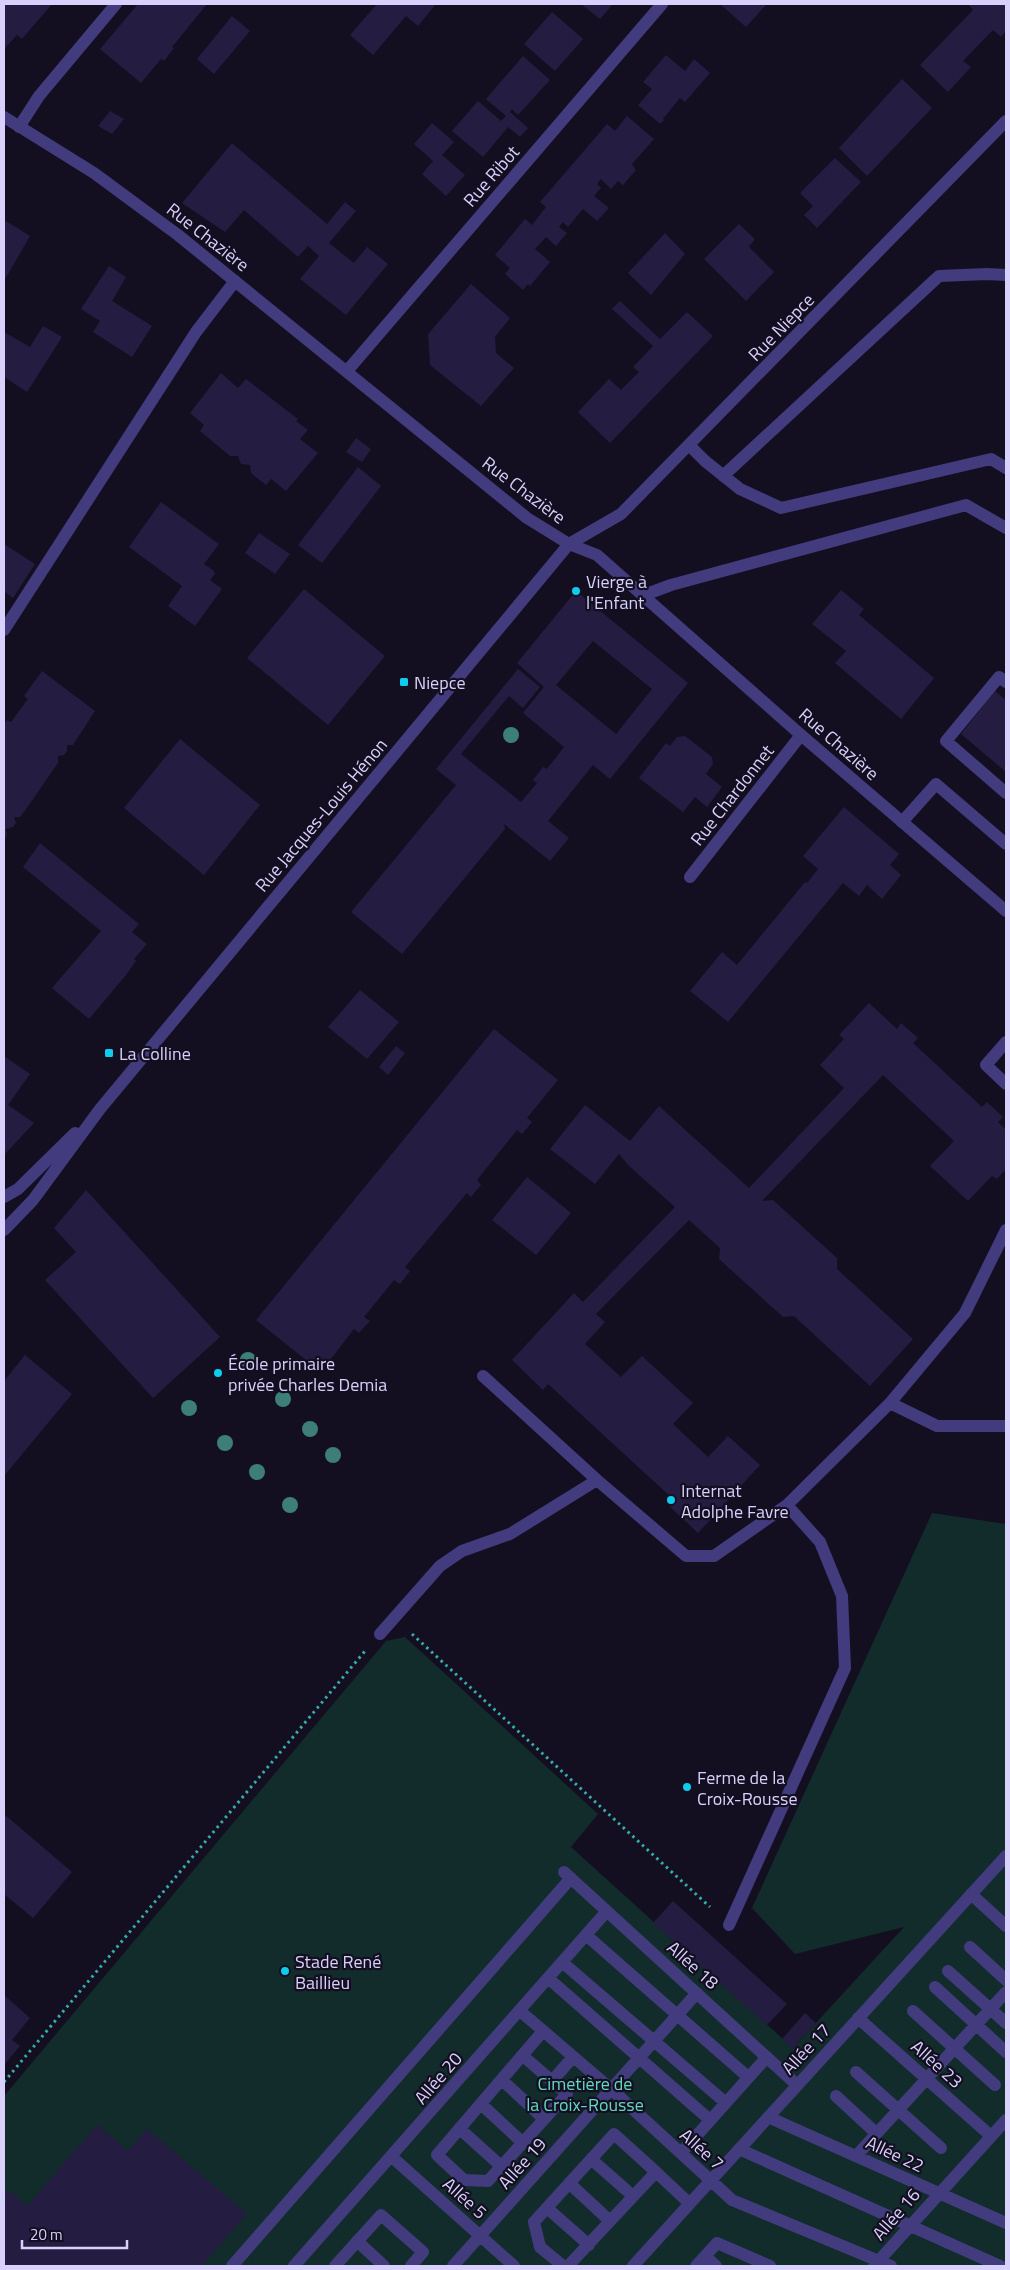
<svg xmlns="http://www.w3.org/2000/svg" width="1010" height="2270" viewBox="0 0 1010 2270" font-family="'Titillium Web',sans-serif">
  <rect width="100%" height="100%" fill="#130f21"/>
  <!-- green -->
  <path fill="#122b2b" d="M932 1513 1006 1524V2266H4V2096L386 1641 405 1637 598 1814 571 1847 793 2048 904 1927 795 1954 752 1908Z"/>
  <!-- building -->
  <path fill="#251c41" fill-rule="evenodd" d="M4 4H52L22 39 17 35 5 48 4 47Z
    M138 4H207L172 47 174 48 164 61 161 59 141 83 100 49Z
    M377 4H436L418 26 406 16 373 55 350 35Z
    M581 4H613L600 19Z
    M720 4H767L746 27Z
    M968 4H1006V31L1001 37 993 30 985 38 963 61 971 67 948 92 920 65 973 10Z
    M552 12 583 39 555 71 524 44Z
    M232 16 250 31 214 74 197 59Z
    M666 55 685 71 694 59 710 73 685 102 680 98 663 119 664 120 661 123H659L638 105 652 89 643 82Z
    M523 56 550 80 518 115 512 109 510 112 528 128 520 137 508 127 483 157 452 131 478 101 501 121 506 116 486 99Z
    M902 79 932 108 867 176 839 148Z
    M110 111 124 119 112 134 98 126Z
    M627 116 654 139 632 164 636 170 623 185 618 181 611 189 601 179 597 184 601 188 594 196 609 208 597 221 583 209 568 227 563 222 559 227 567 233 556 246 546 237 535 249 550 262 530 286 528 284 523 290 505 274 510 268 495 255 525 219 532 225 546 207 540 202 607 124 615 131Z
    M432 123 454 142 442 155 465 175 446 196 422 174 433 161 414 144Z
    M232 143 327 224 345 202 356 211 329 243 354 263 367 247 388 264 346 315 300 279 319 256 308 246 298 257 244 210 225 232 182 203Z
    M835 158 861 182 817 228 804 215 813 206 800 193Z
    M6 221 30 236 4 281V225Z
    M739 224 755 239 749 247 774 272 746 301 704 259Z
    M665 233 685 254 651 295 628 273Z
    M109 266 126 277 112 301 152 326 132 357 93 332 100 321 81 309Z
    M471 284 510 318 495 337 496 353 514 368 481 406 430 365 429 349 428 334Z
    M620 301 660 339 687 312 713 336 610 443 578 412 609 379 621 390 639 372 633 367 653 346 612 309Z
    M43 326 62 337 27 392 4 377V332L30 347Z
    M221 373 238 388 246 379 298 419 296 421 308 430 300 439 318 453 286 491 271 479 266 485 251 473 250 465 241 464 238 456H230L200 431 204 425 190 413Z
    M356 438 371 449 362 462 346 452Z
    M358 467 381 486 322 563 298 545Z
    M161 502 219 544 204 564 214 571 215 574 210 580 222 589 195 626 168 606 182 586 129 547Z
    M259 533 290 554 275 574 245 553Z
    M4 544 35 564 13 598 4 591Z
    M304 589 385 656 328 725 247 658Z
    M841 590 864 609 859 615 934 678 901 719 835 663 846 651 812 624Z
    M576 591 688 683 610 779 593 765 548 821 569 838 550 861 504 824 505 829 402 954 351 912 456 785 436 769 518 669 540 687 523 708 509 696 461 754 521 802 537 783 533 780 543 767 547 769 564 747 523 713 544 687 517 663ZM593 641 652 689 616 734 556 685Z
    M42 671 95 711 73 745H67V751L64 755 58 756V763L24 812 20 817H14L16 823 13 827 6 829 7 835 4 840V724L7 720 11 722 28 699 24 696Z
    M995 691 1006 700V772L961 734Z
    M685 736 712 757 713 764 706 774 722 787 707 807 695 797 683 812 639 778 666 743 670 746 677 737Z
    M180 739 260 805 204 875 124 808Z
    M844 807 899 854 890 865 901 875 882 899 867 885 859 896 843 883 728 1022 690 991 722 952 737 965 805 882 807 883 818 869 803 856Z
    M40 843 139 924 132 932 147 944 134 959 136 961 126 975 89 1019 52 988 101 931 23 867Z
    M360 990 399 1022 367 1059 328 1027Z
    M869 1003 897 1029 901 1023 918 1038 913 1043 982 1107 987 1102 1003 1117 998 1122 1006 1130V1169L997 1179 992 1176 968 1201 930 1166 954 1141 883 1075 762 1201 773 1200 837 1258V1269L913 1339 870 1386 794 1316 783 1317 719 1259 720 1248 689 1220 596 1314 605 1322 585 1344 621 1377 642 1356 693 1403 673 1424 708 1457 728 1436 760 1465 698 1533 666 1503 672 1498 548 1384 543 1390 512 1360 574 1293 583 1302 675 1207 629 1166 619 1154 595 1184 550 1149 585 1105 630 1141 659 1106 749 1188 844 1088 820 1065 844 1039 839 1035Z
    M494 1029 558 1080 527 1118 532 1122 522 1134 517 1130 477 1180 481 1185 471 1197 467 1193 405 1267 410 1271 400 1284 394 1280 364 1317 370 1321 359 1333 354 1329 321 1372 256 1320Z
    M396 1046 405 1053 388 1075 379 1067Z
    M4 1056 30 1074 8 1105 34 1123 4 1155Z
    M527 1177 571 1213 536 1255 492 1220Z
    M86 1190 220 1337 153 1398 45 1280 76 1252 54 1228Z
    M25 1355 72 1394 4 1476V1381Z
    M4 1814 72 1872 33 1918 4 1894Z
    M673 1901 787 2004 767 2025 653 1923Z
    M4 1995 30 2018 12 2040 20 2046 4 2065Z
    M805 2013 816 2023 792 2049 782 2039Z
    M97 2125 128 2151 147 2129 247 2214 201 2266H4V2193L9 2190 27 2206Z"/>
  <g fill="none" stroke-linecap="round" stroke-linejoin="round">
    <!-- path -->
    <path stroke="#35adab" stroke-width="3" stroke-dasharray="2.5 4" stroke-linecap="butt" d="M412 1634 710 1907
      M4 2082 365 1651"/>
    <!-- service -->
    <path stroke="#423c7e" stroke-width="12" d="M19 127 39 96 116 4
      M690 446 705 461 740 489 781 508 991 459 1006 468
      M723 476 939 276 987 274 1006 275
      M644 595 671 585 966 505 1006 528
      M4 630 196 332 235 281
      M1006 682 999 677 946 741 1006 793
      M902 822 936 784 1006 844
      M690 877 801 735
      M1006 1042 986 1065 1006 1084
      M483 1376 597 1480
      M890 1403 937 1426H1006
      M380 1634 440 1566 462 1551 510 1534 597 1480 686 1556H714L787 1505 890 1403 965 1313 1006 1230
      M564 1872 797 2085
      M971 1894 1006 1926
      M729 1925 845 1668 842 1596 820 1542 787 1505
      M586 1935 748 2077
      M970 1947 1006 1980
      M562 1962 726 2103
      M948 1971 1006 2023
      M548 1978 710 2120
      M935 1987 1006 2052
      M520 2011 611 2089 732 2200 891 2266
      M913 2011 995 2085
      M858 2018 991 2136
      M543 2031 437 2155 464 2180 488 2181 567 2094 552 2081 573 2057
      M523 2056 552 2081
      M856 2072 941 2148
      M502 2080 544 2119
      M836 2096 876 2133
      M481 2104 523 2143
      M768 2117 1006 2223
      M460 2129 502 2167
      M739 2149 1000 2266
      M681 2153 767 2057
      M857 2155 1006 1992
      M392 2157 514 2266
      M591 2159 633 2196
      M656 2172 689 2203
      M569 2183 610 2221
      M547 2208 589 2245
      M357 2241 384 2266
      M705 2256 716 2266
      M232 2266 571 1878
      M294 2266 607 1911
      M335 2266 381 2215 423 2252 411 2266
      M453 2266 697 1993
      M563 2266 540 2247 534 2222 614 2134 656 2172 568 2266
      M633 2266 1006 1856
      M696 2266 717 2243 770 2266
      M874 2266 1006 2120"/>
    <!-- minor -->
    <path stroke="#423c7e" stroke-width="12" d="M4 117 94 173 178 235 527 518 569 544 597 555 801 735 1006 911
      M347 371 662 4
      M4 1197 18 1189 75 1133
      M4 1230 33 1200 100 1109 569 544 621 514 1006 121"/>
  </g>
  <!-- trees -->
  <g fill="#3e7e78">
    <circle cx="511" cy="735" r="8"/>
    <circle cx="248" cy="1360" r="8"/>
    <circle cx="283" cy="1399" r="8"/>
    <circle cx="189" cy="1408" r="8"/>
    <circle cx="310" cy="1429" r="8"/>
    <circle cx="225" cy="1443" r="8"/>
    <circle cx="333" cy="1455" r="8"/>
    <circle cx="257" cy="1472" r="8"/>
    <circle cx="290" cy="1505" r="8"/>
  </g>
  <!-- markers -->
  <g fill="#0dcced" stroke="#130f21" stroke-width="2">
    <circle cx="576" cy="591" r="5"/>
    <rect x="399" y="677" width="10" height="10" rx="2.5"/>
    <rect x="104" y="1048" width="10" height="10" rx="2.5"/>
    <circle cx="218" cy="1373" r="5"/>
    <circle cx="671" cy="1500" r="5"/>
    <circle cx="687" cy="1787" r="5"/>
    <circle cx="285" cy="1971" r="5"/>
  </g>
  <g text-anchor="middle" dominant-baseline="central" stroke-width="4.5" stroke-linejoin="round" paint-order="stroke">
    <!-- street labels -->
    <g font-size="18" fill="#d8d1fc" stroke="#130f21">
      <text transform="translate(491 176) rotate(-49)">Rue Ribot</text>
      <text transform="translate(208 237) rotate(38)">Rue Chazière</text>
      <text transform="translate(781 327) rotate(-46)">Rue Niepce</text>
      <text transform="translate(524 490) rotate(37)">Rue Chazière</text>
      <text transform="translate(839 744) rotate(41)">Rue Chazière</text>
      <text transform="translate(732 795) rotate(-52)">Rue Chardonnet</text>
      <text transform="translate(321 815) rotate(-50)">Rue Jacques-Louis Hénon</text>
      <text transform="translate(693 1965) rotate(42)">Allée 18</text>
      <text transform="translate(806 2049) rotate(-47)">Allée 17</text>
      <text transform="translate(937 2064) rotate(42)">Allée 23</text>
      <text transform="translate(438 2078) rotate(-49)">Allée 20</text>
      <text transform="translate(702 2149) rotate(42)">Allée 7</text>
      <text transform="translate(895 2154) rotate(25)">Allée 22</text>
      <text transform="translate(522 2163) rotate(-48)">Allée 19</text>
      <text transform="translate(465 2198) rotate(42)">Allée 5</text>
      <text transform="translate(896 2214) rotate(-49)">Allée 16</text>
    </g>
    <!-- poi labels -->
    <g font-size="18" fill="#d8d1fc" stroke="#130f21" text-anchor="start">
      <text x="586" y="581">Vierge à<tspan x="586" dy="21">l'Enfant</tspan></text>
      <text x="414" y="682">Niepce</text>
      <text x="119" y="1053">La Colline</text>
      <text x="228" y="1363">École primaire<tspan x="228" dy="21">privée Charles Demia</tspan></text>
      <text x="681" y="1490">Internat<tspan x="681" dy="21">Adolphe Favre</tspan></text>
      <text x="697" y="1777">Ferme de la<tspan x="697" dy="21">Croix-Rousse</tspan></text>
      <text x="295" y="1961">Stade René<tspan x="295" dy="21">Baillieu</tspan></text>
    </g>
    <!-- park labels -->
    <g font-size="18" fill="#62d8c0" stroke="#130f21">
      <text x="585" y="2083">Cimetière de<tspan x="585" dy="21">la Croix-Rousse</tspan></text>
    </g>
  </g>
  <!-- border -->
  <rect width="1010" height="2270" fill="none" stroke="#d8d1fc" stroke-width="10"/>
  <!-- scale -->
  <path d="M22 2240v8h105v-8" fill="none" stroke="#d8d1fc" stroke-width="2.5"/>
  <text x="30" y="2240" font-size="15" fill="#d8d1fc" stroke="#130f21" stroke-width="4" paint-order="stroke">20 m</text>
</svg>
